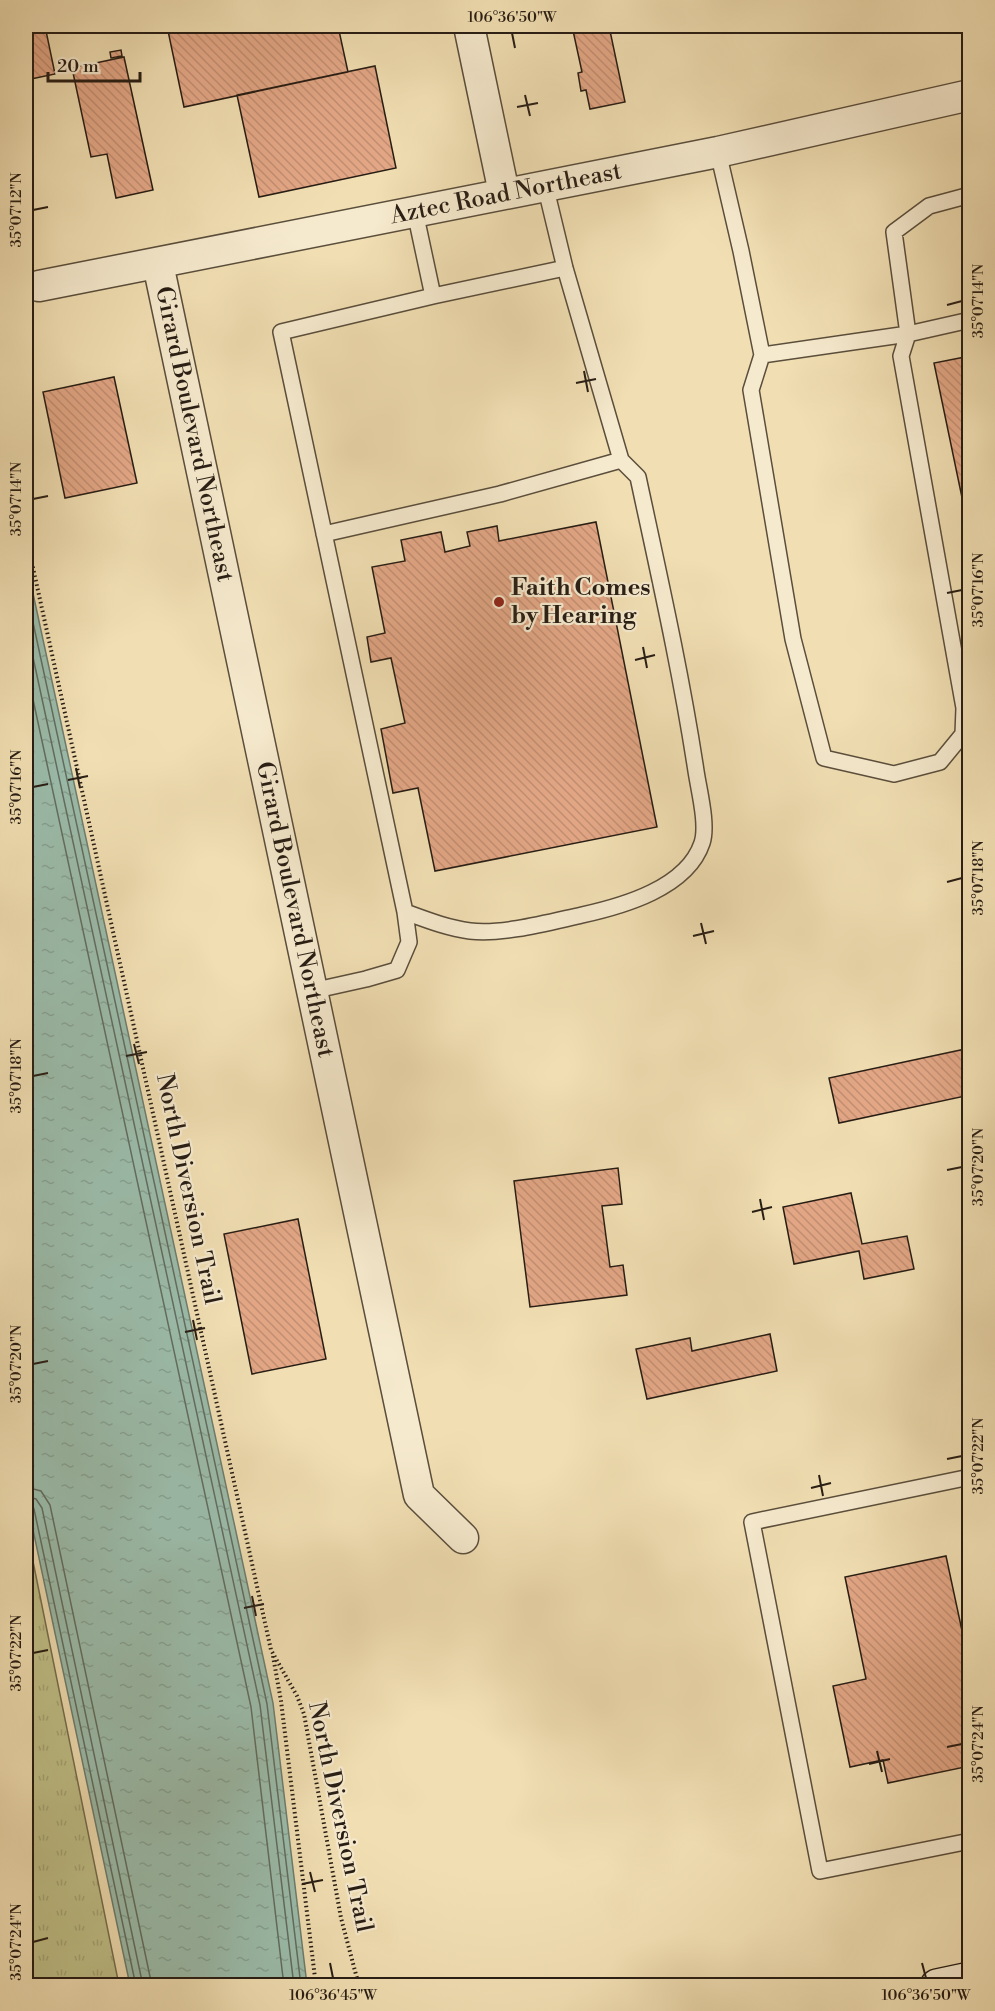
<svg xmlns="http://www.w3.org/2000/svg" width="995" height="2011" viewBox="0 0 995 2011" font-family="'Libre Bodoni',serif">
  <defs>
    <pattern id="grass-tufts" width="24" height="20" patternUnits="userSpaceOnUse" patternTransform="scale(1.5)"><rect width="24" height="20" fill="#c0c088"/><path d="M3 7l-1-3M5 7V3M7 7l1-3M15 17l-1-3M17 17v-4M19 17l1-3" fill="none" stroke="#a5a574"/></pattern>
    <pattern id="water-ripples" width="26" height="14" patternUnits="userSpaceOnUse" patternTransform="scale(1.5)"><rect width="26" height="14" fill="#9bbdac"/><path d="M2 4q2-2 4 0t4 0M15 11q2-2 4 0t4 0" fill="none" stroke="#86a293"/></pattern>
    <pattern id="building-back-hatch" width="6" height="6" patternUnits="userSpaceOnUse" patternTransform="scale(1.5)"><rect width="6" height="6" fill="#e3a786"/><path d="M-1 5l2 2M0 0l6 6M5-1l2 2" fill="none" stroke="#c38f73"/></pattern>
  </defs>
  <rect width="100%" height="100%" fill="#f1dfb3"/>
  <filter id="stains"><feTurbulence type="fractalNoise" baseFrequency=".00333" numOctaves="4"/><feColorMatrix values="0 0 0 0 .2 0 0 0 0 .09 0 0 0 0 .02 0 0 0 .5 -.17"/></filter>
  <radialGradient id="worn" r=".72"><stop offset=".6" stop-color="#630" stop-opacity="0"/><stop offset="1" stop-color="#630" stop-opacity=".3"/></radialGradient>
  <!-- grass -->
  <path fill="url(#grass-tufts)" stroke="#746e4e" stroke-width="1.5" d="M26 1527 119 1985H26Z"/>
  <!-- water -->
  <path fill="url(#water-ripples)" stroke="#6d7d6f" stroke-width="1.5" d="M26 561 273 1703 307 1985H130L26 1497Z"/>
  <g fill="none" stroke-linecap="round" stroke-linejoin="round">
    <!-- shore -->
    <path stroke="#616d60" stroke-width="1.5" d="M26 590 267 1704 301 1986
      M26 625 260 1705 294 1986
      M26 667 251 1707 284 1986
      M26 1487 41 1491 50 1505 152 1986
      M26 1496 36 1499 42 1508 143 1986
      M26 1503 31 1505 34 1509 136 1986"/>
  </g>
  <!-- building -->
  <path fill="url(#building-back-hatch)" stroke="#271d14" stroke-width="1.5" d="M26 26H45L55 74 26 80Z
    M167 26H338L348 72 184 107Z
    M572 26H609L625 102 590 109 586 90 581 91 578 73 582 72Z
    M121 50 122 56 111 58 110 52Z
    M124 57 153 190 116 198 107 154 91 157 72 68Z
    M375 66 396 168 259 197 237 95Z
    M970 356V536L934 363Z
    M114 377 137 483 65 498 43 392Z
    M596 522 657 827 435 871 418 788 393 793 381 729 405 723 391 658 371 662 367 637 385 633 372 567 405 561 401 540 441 532 445 552 470 546 467 532 497 526 499 541Z
    M970 1048V1095L839 1123 829 1078Z
    M618 1168 622 1204 602 1206 610 1267 623 1265 627 1295 530 1307 514 1181Z
    M851 1193 862 1244 907 1236 914 1269 864 1279 859 1251 794 1264 783 1207Z
    M298 1219 326 1359 252 1374 224 1234Z
    M770 1334 777 1371 647 1399 636 1349 690 1338 692 1351Z
    M946 1556 970 1668V1766L888 1783 883 1760 850 1767 833 1686 866 1679 845 1577Z"/>
  <g fill="none" stroke-linecap="round" stroke-linejoin="round">
    <defs>
      <path id="lane" d="M718 152 741 251 762 355
        M545 185 565 268 621 460 638 477C659 575 681 672 696 771 699 791 708 825 702 843 687 888 623 906 582 915 550 922 503 935 470 931 447 928 427 920 405 912L281 332 433 296 565 268
        M970 195 929 206 894 232 908 334 970 320
        M415 212 433 296
        M908 334 901 356 964 708 963 734 940 762 894 774 824 758 793 639 751 390 762 355Z
        M324 534 500 494 621 460
        M312 991 366 979 397 970 409 942 405 912
        M970 1477 752 1522 820 1871 970 1841"/>
      <g id="street">
        <path d="M469 26 504 193"/>
        <path id="s1" d="M158 264 419 1495 463 1538"/>
        <path id="s2" d="M39 286 718 152 970 95"/>
      </g>
      <path id="secondary" d="M937 1986 970 1979"/>
    </defs>
    <!-- lane casing -->
    <use href="#lane" stroke="#5a4e3c" stroke-width="18"/>
    <!-- street casing -->
    <use href="#street" stroke="#5a4e3c" stroke-width="33"/>
    <!-- secondary casing -->
    <use href="#secondary" stroke="#271d14" stroke-width="36"/>
    <!-- path -->
    <path stroke="#271d14" stroke-width="4" stroke-dasharray="1.5 3" stroke-linecap="butt" d="M26 536 271 1650 297 1696 304 1714 341 1918 359 1986
      M273 1656 281 1701 316 1986"/>
    <!-- lane -->
    <use href="#lane" stroke="#f6eace" stroke-width="15"/>
    <!-- street -->
    <use href="#street" stroke="#f6eace" stroke-width="30"/>
    <!-- secondary -->
    <use href="#secondary" stroke="#f6eace" stroke-width="33"/>
  </g>
  <!-- ticks -->
  <path fill="none" stroke="#271d14" stroke-width="2" d="M512 33 515 48M525 95 530 116M517 107 538 103M33 210 48 207M947 305 962 301M584 371 588 392M576 383 596 379M33 499 48 496M947 593 962 590M643 647 647 668M635 660 655 655M76 768 80 788M68 780 88 776M33 787 48 784M947 882 962 878M701 923 706 944M693 936 714 931M134 1044 139 1064M126 1056 147 1052M33 1076 48 1073M947 1170 962 1167M760 1199 764 1220M752 1212 772 1207M193 1320 197 1340M185 1332 205 1328M33 1364 48 1361M947 1459 962 1456M819 1475 823 1496M811 1488 831 1483M252 1596 256 1616M244 1608 264 1604M33 1653 48 1650M947 1747 962 1744M877 1751 882 1772M869 1764 890 1759M310 1872 315 1892M302 1884 323 1880M33 1942 48 1938M330 1963 333 1978M922 1963 926 1978"/>
  <!-- markers -->
  <circle fill="#8f2418" stroke="#f6eace" stroke-width="2" cx="499" cy="602" r="6"/>
  <g text-anchor="middle" dominant-baseline="central" stroke-width="4.5" stroke-linejoin="round" paint-order="stroke">
    <!-- street labels -->
    <g font-size="24" fill="#271d14" stroke="#f6eace">
      <text stroke="none"><textPath href="#s2" startOffset="476">Aztec Road Northeast</textPath></text>
      <text stroke="none"><textPath href="#s1" startOffset="174">Girard Boulevard Northeast</textPath></text>
      <text stroke="none"><textPath href="#s1" startOffset="660">Girard Boulevard Northeast</textPath></text>
      <text transform="translate(188 1189) rotate(78)">North Diversion Trail</text>
      <text transform="translate(340 1817) rotate(78)">North Diversion Trail</text>
    </g>
    <!-- poi labels -->
    <g font-size="24" font-weight="bold" fill="#271d14" stroke="#f6eace" text-anchor="start">
      <text x="511" y="588">Faith Comes<tspan x="511" dy="28">by Hearing</tspan></text>
    </g>
  </g>
  <!-- margin -->
  <rect width="995" height="2011" fill="none" stroke="#f1dfb3" stroke-width="66"/>
  <!-- scale -->
  <path d="M48 72v9h92v-9" fill="none" stroke="#271d14" stroke-width="3"/>
  <text x="57" y="72" font-size="18" fill="#271d14" stroke="#f6eace" stroke-width="4.5" paint-order="stroke">20 m</text>
  <rect x="33" y="33" width="929" height="1945" fill="none" stroke="#271d14" stroke-width="2"/>
  <g font-size="15" text-anchor="middle" fill="#271d14">
    <text x="512" y="22">106°36'50"W</text>
    <text transform="translate(16 210) rotate(-90)" y="5">35°07'12"N</text>
    <text transform="translate(978 301) rotate(-90)" y="5">35°07'14"N</text>
    <text transform="translate(16 499) rotate(-90)" y="5">35°07'14"N</text>
    <text transform="translate(978 590) rotate(-90)" y="5">35°07'16"N</text>
    <text transform="translate(16 787) rotate(-90)" y="5">35°07'16"N</text>
    <text transform="translate(978 878) rotate(-90)" y="5">35°07'18"N</text>
    <text transform="translate(16 1076) rotate(-90)" y="5">35°07'18"N</text>
    <text transform="translate(978 1167) rotate(-90)" y="5">35°07'20"N</text>
    <text transform="translate(16 1364) rotate(-90)" y="5">35°07'20"N</text>
    <text transform="translate(978 1456) rotate(-90)" y="5">35°07'22"N</text>
    <text transform="translate(16 1653) rotate(-90)" y="5">35°07'22"N</text>
    <text transform="translate(978 1744) rotate(-90)" y="5">35°07'24"N</text>
    <text transform="translate(16 1942) rotate(-90)" y="5">35°07'24"N</text>
    <text x="333" y="2000">106°36'45"W</text>
    <text x="926" y="2000">106°36'50"W</text>
  </g>
  <rect width="100%" height="100%" filter="url(#stains)"/>
  <rect width="100%" height="100%" fill="url(#worn)"/>
</svg>
